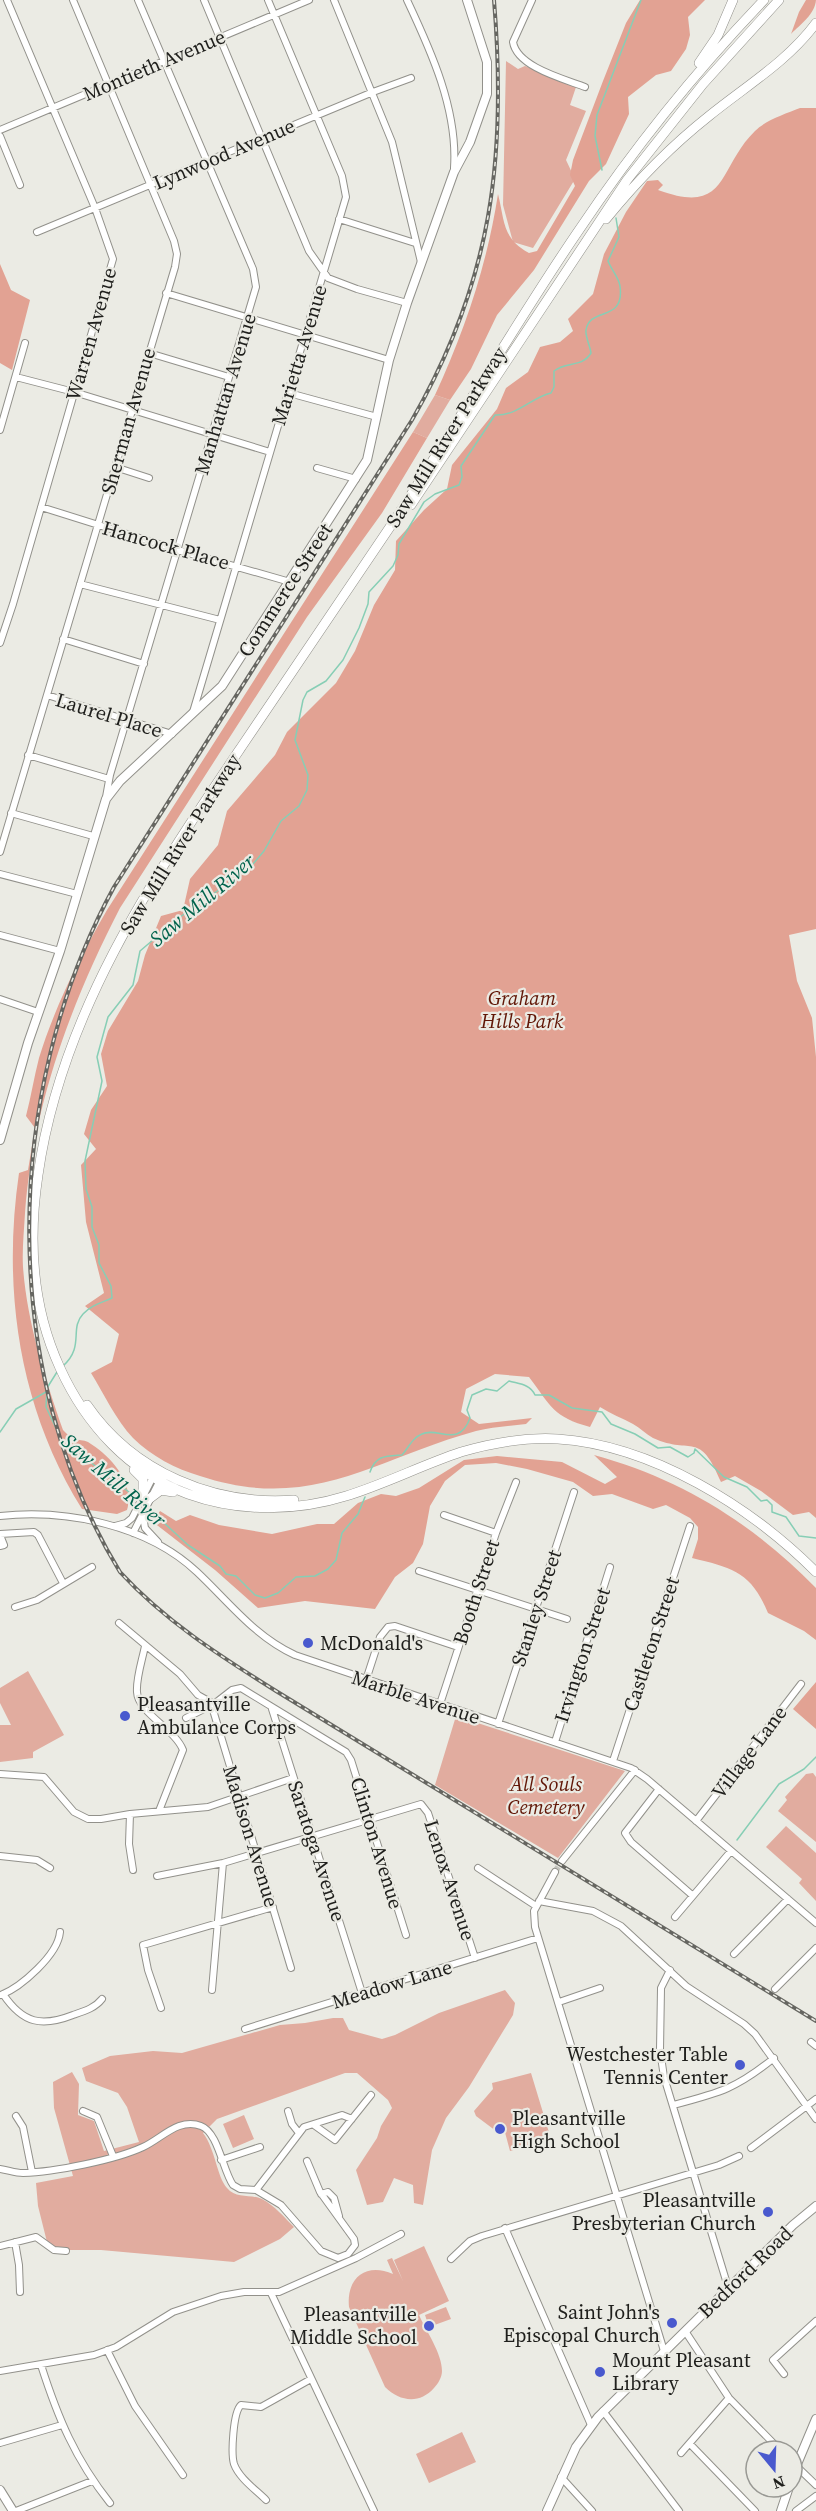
<svg xmlns="http://www.w3.org/2000/svg" width="816" height="2511" viewBox="0 0 816 2511" font-family="'Source Serif 4',serif">
  <rect width="100%" height="100%" fill="#ebebe4"/>
  <!-- green -->
  <path fill="#e1ac9f" d="M506 61 518 69 525 66 576 87 570 105 586 111 566 160 575 179 533 248 513 242 503 205Z
    M435 395 450 400 427 438 413 432Z
    M28 1671 64 1735 33 1752V1758L0 1762V1725H11L0 1703V1688Z
    M456 1716 625 1771 558 1858 435 1785Z
    M813 1773 816 1777V1842L778 1811 787 1800 785 1797 806 1774Z
    M786 1826 816 1853V1901L799 1883 802 1879 766 1847Z
    M505 1990 515 2003 513 2015 469 2087 446 2118 432 2150 423 2205 414 2203 413 2185 394 2178 383 2202 367 2205 356 2170 377 2138 381 2126 392 2108 388 2100 357 2073H345L217 2119 203 2133C215 2148 217 2177 227 2188 236 2199 251 2194 262 2199 275 2206 284 2217 294 2227L280 2239 234 2262 101 2250H49L38 2206 36 2183 73 2176 54 2108 53 2082 72 2072 79 2084 78 2115 94 2121 104 2151 139 2142 127 2107 118 2093 86 2081 82 2068 110 2056 153 2051 182 2053 280 2025 305 2023 333 2018H343L349 2030 382 2039 395 2035 439 2013Z
    M531 2073 551 2139 510 2151 503 2125 496 2131 476 2116 474 2111 493 2089 492 2083Z
    M244 2115 254 2139 233 2148 223 2124Z
    M424 2246 449 2301 419 2315C426 2331 442 2353 442 2371 442 2377 438 2384 434 2388 420 2404 400 2402 385 2387L349 2307C346 2278 366 2262 393 2274L387 2260 392 2258 403 2281 394 2260Z
    M446 2307 451 2319 429 2327 425 2315Z
    M462 2432 476 2462 429 2483 416 2454Z"/>
  <!-- forest -->
  <path fill="#e2a293" d="M640 0H705L688 17 690 35 686 49 671 71 656 75 628 97 629 114 606 164 589 181 534 270 497 315 471 369 450 400 435 395C465 330 487 265 498 194 505 222 502 238 529 253L537 251 575 186 570 175 573 160 603 81 626 23Z
    M806 0H816C815 14 801 24 791 34L799 12Z
    M800 108H816V929L789 935 797 981 812 1018 816 1057V1518L809 1512 793 1515 761 1491 735 1476 721 1482C699 1429 693 1456 653 1438 646 1434 640 1428 633 1424 622 1418 611 1414 600 1407L590 1427C553 1417 551 1406 529 1377L495 1374 466 1389 461 1412 479 1424 532 1418 526 1424C510 1426 492 1427 476 1431 374 1459 312 1513 200 1476 176 1469 151 1456 133 1438 116 1420 104 1394 91 1373L112 1362 119 1334 85 1306 104 1293 86 1222 81 1165 96 1149 84 1134 91 1110 107 1086 101 1054 108 1031 138 981 145 955 161 916 183 910 190 879 218 845 227 811 275 755 287 732 336 683 355 651 374 605 395 570 396 541 424 510 447 489 452 465 497 409 506 388 528 372 540 347 560 342 573 331 568 319 593 294 604 254 626 212 647 181 658 180 663 185 658 190C729 216 717 168 755 131 766 120 785 114 800 108Z
    M0 264 11 290 30 300 12 370 0 363Z
    M413 432 427 438 382 513 307 617 120 908C71 1003 33 1105 25 1213 24 1231 22 1250 23 1267 27 1322 45 1378 63 1430 66 1433 70 1437 74 1439 78 1440 84 1440 88 1442 111 1456 135 1483 127 1510L117 1514 82 1509C19 1408 2 1290 19 1173L28 1170 35 1128 26 1116C31 1097 34 1077 39 1058 55 1006 80 957 107 910Z
    M594 1455C682 1479 752 1523 816 1588V1640L804 1631 768 1613C751 1572 733 1568 692 1558L698 1539V1527L690 1518 666 1505 653 1509 612 1494 593 1496 573 1482 527 1469 496 1463 465 1465 445 1481 430 1506 423 1544 413 1563 395 1577 375 1609 305 1601 258 1608 215 1570 153 1522 160 1511 176 1521 190 1515 219 1525 272 1534 317 1524H334L358 1503 381 1494 396 1496 419 1488 464 1460 497 1456 562 1462 605 1484 617 1477Z
    M816 1682V1729L793 1709Z"/>
  <g fill="none" stroke-linecap="round" stroke-linejoin="round">
    <!-- stream -->
    <path stroke="#87ceb5" stroke-width="1.5" d="M602 170 595 136 597 115 641 0
      M63 1366C85 1346 69 1329 83 1314 91 1305 101 1303 112 1298L111 1286 99 1263V1245L92 1227V1207L86 1189 85 1161 102 1081 97 1057 108 1017 133 985 140 951 180 917 236 878 253 864 264 851 281 821 299 806 307 790 308 775 295 740 303 700 307 692 326 681 343 660 359 628 368 604 369 592 393 566 398 555 399 544 424 502 435 494 459 485 462 477 461 466 495 415C518 416 532 397 551 393L554 387V371C566 361 582 368 591 353 590 346 585 336 586 330 590 306 625 323 620 286 619 278 611 269 608 261L619 237 616 218
      M57 1372 47 1388 46 1407 62 1441 70 1450 85 1458 138 1499
      M0 1432 16 1409 46 1392
      M370 1472C376 1455 386 1456 402 1455 409 1447 412 1438 422 1434 437 1426 459 1449 470 1418L467 1410 472 1395 486 1389 497 1391 509 1381C519 1384 530 1384 535 1395H549L572 1408 602 1412 611 1424 635 1434 658 1448 670 1447 688 1457 694 1453 695 1449 724 1477 747 1487 761 1501 767 1500 772 1505V1512L786 1517 799 1536 816 1538
      M148 1508 188 1545 220 1566 226 1574 236 1576 255 1595 265 1598 278 1593 296 1577 315 1576 328 1569 336 1560 342 1533 358 1514 365 1497
      M737 1840 779 1784 804 1769 816 1757"/>
    <!-- minor-tunnel -->
    <path stroke="#c2c2bc" stroke-width="6" stroke-dasharray="6 3" stroke-linecap="butt" d="M555 1872 562 1861"/>
    <defs>
      <path id="minor" d="M204 0 309 251 328 278 357 289 407 303
        M334 0 392 142 421 262
        M407 0C431 51 458 110 454 168
        M532 0 513 42C517 67 564 79 585 87
        M0 130 309 0
        M0 136 20 185
        M339 219 415 243
        M37 232 373 92 411 78
        M166 293 389 360
        M149 353 229 377
        M16 377 74 392 270 452
        M289 393 377 417
        M0 430 25 343
        M115 467 149 478
        M317 468 356 479
        M41 507 178 550 290 582
        M80 584 220 620
        M63 639 144 664
        M0 643 13 604 113 259 95 208 7 0
        M47 695 172 734
        M193 712 346 197 342 176 268 0
        M28 755 109 779
        M106 797 110 775 256 287 253 269 138 0
        M11 813 93 836
        M0 852 175 267 177 254 174 241 73 0
        M0 874 77 894
        M0 935 60 951
        M0 999 38 1012
        M444 1515 496 1533
        M0 1516C67 1509 147 1525 197 1572 229 1602 254 1636 295 1655L631 1768 647 1779 816 1923
        M143 1516 145 1528 158 1542
        M115 1526 126 1523 132 1518 154 1475
        M133 1533 161 1478
        M0 1534 34 1532 38 1535 63 1583
        M0 1535 4 1545 0 1546
        M419 1571 567 1619
        M15 1607 37 1600 92 1567
        M119 1623 180 1674 198 1695 214 1704 213 1710 291 1968
        M145 1646C142 1661 136 1678 137 1692 138 1713 175 1729 183 1750L159 1811
        M366 1680 380 1637 388 1627 395 1626 458 1647
        M440 1704 496 1533 516 1482
        M272 1709 362 1993
        M186 1718 214 1704 232 1690 241 1688 346 1752 351 1760 406 1935
        M498 1724 574 1492
        M555 1742 610 1567
        M613 1761 690 1526
        M0 1774 44 1777 74 1812 88 1819H101L130 1814 208 1807 293 1778
        M659 1789 625 1833 631 1842 692 1895
        M130 1814 129 1844 133 1870
        M696 1821 801 1684
        M0 1856 37 1860 50 1868
        M562 1861 635 1770
        M478 1868 536 1906
        M555 1872 534 1911 535 1927 664 2351
        M157 1876 223 1863 421 1804 428 1813 475 1958
        M539 1901 593 1911 621 1926 686 1986 744 2024 755 2034 816 2119
        M675 1917 731 1851
        M734 1954 788 1899
        M670 1970 661 1988 660 2050 664 2077 728 2287
        M775 1989 816 1948
        M212 1990 223 1863
        M3 1994C23 2024 42 2027 73 2015 85 2011 95 2008 102 1999
        M1 1995C21 1987 58 1955 60 1932
        M559 2002 600 1988
        M161 2008 148 1970 143 1945 273 1907
        M245 2029 538 1938
        M811 2042 816 2046
        M673 2105C719 2093 736 2089 774 2058
        M83 2111 97 2117 113 2156
        M288 2111 292 2124 299 2133
        M16 2116 23 2127 32 2172
        M314 2125 335 2140 371 2095
        M751 2148 816 2099
        M221 2160 260 2147
        M0 2169C8 2170 15 2173 23 2173 54 2172 115 2160 143 2147 161 2139 179 2117 201 2126 218 2132 223 2171 233 2185L240 2189 256 2190 281 2205 321 2251 338 2258 348 2254 355 2245 354 2239 320 2192 307 2161
        M256 2190 304 2127 342 2115 352 2119
        M321 2194 328 2192 334 2198 339 2216
        M505 2228 591 2425
        M15 2242 19 2265 20 2292
        M0 2246 36 2237 54 2250 66 2251
        M451 2259 470 2241 482 2236 719 2165 739 2156
        M271 2293 374 2511
        M685 2331 729 2398 781 2451
        M107 2350 135 2406 183 2475
        M41 2365C58 2418 75 2459 110 2503
        M0 2371 94 2355 116 2347 173 2312 221 2296 244 2292H279L356 2258 401 2234
        M784 2374 773 2360 816 2321
        M603 2411 679 2511
        M0 2443 62 2425
        M690 2444 755 2511
        M681 2453 729 2398
        M792 2462 816 2485
        M561 2477 592 2511
        M266 2500C256 2490 239 2478 234 2464 231 2454 233 2412 241 2405L261 2407 311 2379
        M16 2511 92 2481
        M796 2511 816 2496"/>
      <path id="major" d="M0 1140 28 1043 60 951 106 799 120 781 222 686 367 460 389 360 407 303 454 172 470 142 487 94V62L467 0
        M792 2476 816 2419
        M0 2490 13 2511
        M547 2511 576 2447 598 2417 793 2225 816 2206
        M781 2511 789 2487"/>
      <path id="highway" d="M764 0C696 71 634 148 579 230 514 325 457 425 394 521 344 596 293 671 242 746 153 878 61 1013 38 1175 28 1241 32 1307 60 1368 86 1425 129 1472 188 1494 238 1512 295 1512 346 1496 385 1484 422 1465 461 1452 492 1443 525 1437 558 1439 652 1445 751 1507 816 1572
        M699 63 718 35 733 0
        M606 219C637 181 671 146 709 116 746 86 788 61 816 23
        M411 505 627 180 703 84 779 0
        M87 1405C133 1472 214 1506 294 1500
        M134 1470 143 1479V1496
        M149 1499 161 1490 173 1492"/>
    </defs>
    <!-- minor casing -->
    <use href="#minor" stroke="#92918b" stroke-width="8"/>
    <!-- major casing -->
    <use href="#major" stroke="#92918b" stroke-width="10"/>
    <!-- highway casing -->
    <use href="#highway" stroke="#92918b" stroke-width="10"/>
    <!-- minor -->
    <use href="#minor" stroke="#fff" stroke-width="6"/>
    <!-- major -->
    <use href="#major" stroke="#fff" stroke-width="8"/>
    <!-- highway -->
    <use href="#highway" stroke="#fff" stroke-width="9"/>
    <defs>
      <path id="rail" d="M494 0C507 158 492 281 412 420L114 887C0 1096 0 1376 120 1572 165 1621 220 1656 276 1691L816 2021"/>
    </defs>
    <!-- rail casing -->
    <use href="#rail" stroke="#666661" stroke-width="4"/>
    <!-- rail -->
    <use href="#rail" stroke="#ebebe4" stroke-width="1.5" stroke-dasharray="4.5" stroke-linecap="butt"/>
  </g>
  <!-- markers -->
  <g fill="#4959ce" stroke="#ebebe4" stroke-width="2">
    <circle cx="308" cy="1643" r="6"/>
    <circle cx="125" cy="1716" r="6"/>
    <circle cx="740" cy="2065" r="6"/>
    <circle cx="500" cy="2129" r="6"/>
    <circle cx="768" cy="2212" r="6"/>
    <circle cx="672" cy="2323" r="6"/>
    <circle cx="429" cy="2326" r="6"/>
    <circle cx="600" cy="2372" r="6"/>
  </g>
  <g text-anchor="middle" dominant-baseline="central" stroke-width="4.5" stroke-linejoin="round" paint-order="stroke">
    <!-- street labels -->
    <g font-size="20" fill="#1f1f1c" stroke="#ebebe4">
      <text transform="translate(154 65) rotate(-23)">Montieth Avenue</text>
      <text transform="translate(224 154) rotate(-23)">Lynwood Avenue</text>
      <text transform="translate(91 334) rotate(-74)">Warren Avenue</text>
      <text transform="translate(299 355) rotate(-73)">Marietta Avenue</text>
      <text transform="translate(225 394) rotate(-73)">Manhattan Avenue</text>
      <text transform="translate(128 421) rotate(-74)">Sherman Avenue</text>
      <text transform="translate(446 437) rotate(-58)">Saw Mill River Parkway</text>
      <text transform="translate(166 545) rotate(16)">Hancock Place</text>
      <text transform="translate(285 590) rotate(-57)">Commerce Street</text>
      <text transform="translate(109 715) rotate(17)">Laurel Place</text>
      <text transform="translate(180 844) rotate(-58)">Saw Mill River Parkway</text>
      <text transform="translate(476 1592) rotate(-72)">Booth Street</text>
      <text transform="translate(536 1608) rotate(-72)">Stanley Street</text>
      <text transform="translate(651 1644) rotate(-72)">Castleton Street</text>
      <text transform="translate(582 1655) rotate(-72)">Irvington Street</text>
      <text transform="translate(416 1697) rotate(18)">Marble Avenue</text>
      <text transform="translate(749 1752) rotate(-53)">Village Lane</text>
      <text transform="translate(251 1836) rotate(73)">Madison Avenue</text>
      <text transform="translate(377 1843) rotate(73)">Clinton Avenue</text>
      <text transform="translate(317 1851) rotate(72)">Saratoga Avenue</text>
      <text transform="translate(450 1880) rotate(72)">Lenox Avenue</text>
      <text transform="translate(392 1984) rotate(-17)">Meadow Lane</text>
      <text transform="translate(745 2272) rotate(-44)">Bedford Road</text>
    </g>
    <!-- park labels -->
    <g font-size="20" font-style="italic" fill="#611606" stroke="#ebebe4">
      <text x="522" y="998">Graham<tspan x="522" dy="23">Hills Park</tspan></text>
      <text x="546" y="1784">All Souls<tspan x="546" dy="23">Cemetery</tspan></text>
    </g>
    <!-- poi labels -->
    <g font-size="20" fill="#1f1f1c" stroke="#ebebe4" text-anchor="start">
      <text x="320" y="1643">McDonald's</text>
      <text x="137" y="1704">Pleasantville<tspan x="137" dy="23">Ambulance Corps</tspan></text>
      <text x="728" y="2054" text-anchor="end">Westchester Table<tspan x="728" dy="23">Tennis Center</tspan></text>
      <text x="512" y="2118">Pleasantville<tspan x="512" dy="23">High School</tspan></text>
      <text x="756" y="2200" text-anchor="end">Pleasantville<tspan x="756" dy="23">Presbyterian Church</tspan></text>
      <text x="660" y="2312" text-anchor="end">Saint John's<tspan x="660" dy="23">Episcopal Church</tspan></text>
      <text x="417" y="2314" text-anchor="end">Pleasantville<tspan x="417" dy="23">Middle School</tspan></text>
      <text x="612" y="2360">Mount Pleasant<tspan x="612" dy="23">Library</tspan></text>
    </g>
    <!-- water labels -->
    <g font-size="21" font-style="italic" fill="#00634c" stroke="#ebebe4">
      <text transform="translate(202 900) rotate(-40)">Saw Mill River</text>
      <text transform="translate(114 1480) rotate(41)">Saw Mill River</text>
    </g>
  </g>
  <!-- north arrow -->
  <g transform="translate(774 2469) rotate(161)"><circle r="28" fill="#ebebe4" stroke="#999994" stroke-width="1.5"/>
  <path d="M0-4.5L10 22L0 15L-10 22Z" fill="#4959ce"/>
  <text y="-9" font-size="16" font-weight="bold" text-anchor="middle" fill="#1f1f1c">N</text>
  </g>
</svg>
